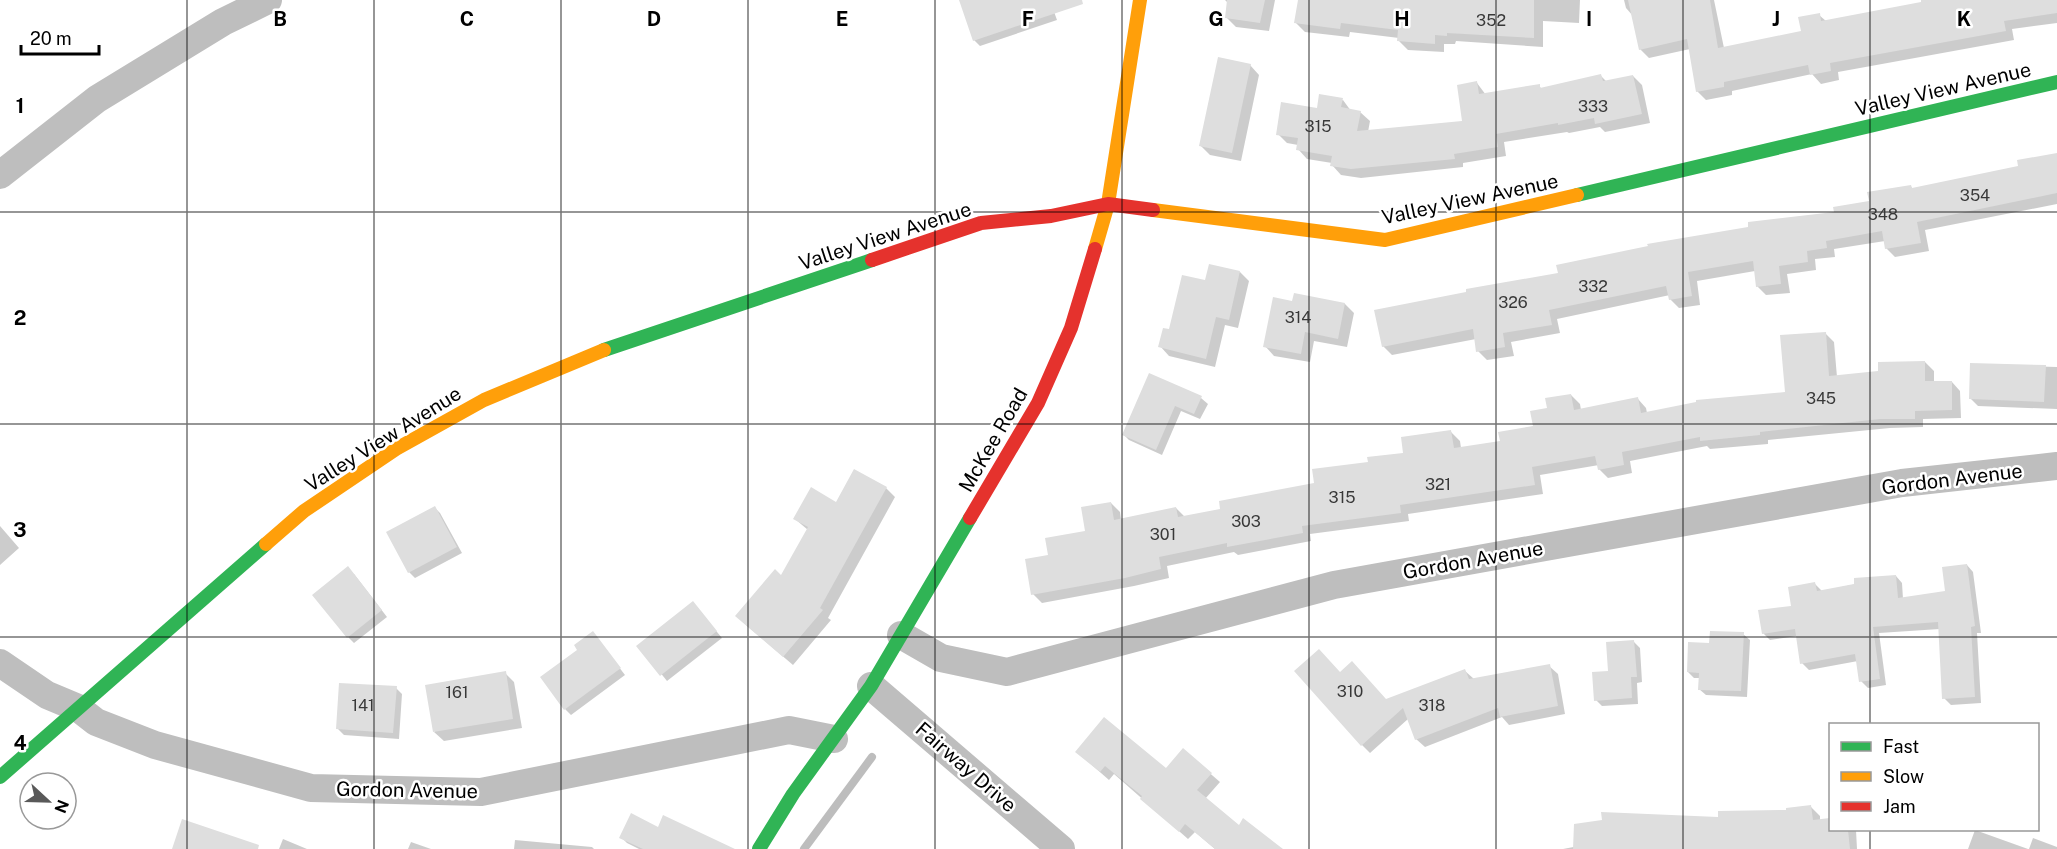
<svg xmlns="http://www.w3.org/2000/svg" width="2057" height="849" viewBox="0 0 2057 849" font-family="'Public Sans',sans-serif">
  <rect width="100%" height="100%" fill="#fff"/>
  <!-- shadow -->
  <path fill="#0003" d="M973 0H1059L1052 6 1057 20 980 46 974 40Z
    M1225 0H1275L1269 31 1236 27 1227 18V2Z
    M1300 0H1580L1579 23 1543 21V47L1456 41 1455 44H1444V52L1408 50 1399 41V38L1350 32 1349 37 1305 32 1296 23Z
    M1624 0H1714L1724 48 1803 32 1819 15 1826 21 1923 3 1922 0H2057V23L2012 29 2014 40 1838 72 1839 80 1821 84 1812 74 1732 91V95L1706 100 1697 91 1690 49 1649 58 1640 49 1633 16 1626 8Z
    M1250 65 1259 75 1241 161 1210 155 1200 145Z
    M1601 76 1607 82 1633 76 1642 85 1650 123 1605 132 1600 127 1569 133 1567 132 1504 142 1506 156 1463 163V167L1361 178 1341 175 1332 165V163L1307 159 1298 149V145L1287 143 1278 134 1318 110 1343 100 1351 111 1360 112 1370 121 1368 132 1464 122 1477 83 1486 95 1539 86 1542 89Z
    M2057 154V204L1925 230 1929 251 1895 257 1886 248 1885 241 1834 249 1835 257 1815 259 1816 270 1787 274 1790 293 1766 295 1757 286 1755 271 1697 281 1700 305 1679 308 1670 299V295L1557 319 1560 333 1511 342 1514 356 1487 360 1478 351 1476 339 1392 355 1383 346 1560 275 1835 213 1871 202 1911 187 1913 189 2020 167Z
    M1240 272 1249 281 1238 328 1225 325 1215 367 1169 356 1160 346 1206 282Z
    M1293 302 1345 304 1354 313 1347 347 1314 341 1310 362 1274 356 1265 346Z
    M1825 333 1834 342 1837 377 1880 372 1925 362 1934 371V382H1952L1960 391 1961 418 1923 419V427L1890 428 1768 440V444L1710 449 1707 446 1630 461 1632 473 1608 478 1599 469V465L1540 475 1543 494 1408 514 1409 521 1310 534 1311 541 1238 555 1234 552 1167 566 1169 578 1134 586 1042 603 1033 594 1050 556 1087 532 1111 503 1120 512 1121 520 1176 508 1185 517 1222 510 1316 485 1369 463 1404 454 1451 432 1460 441 1461 448 1502 442 1534 428 1549 410 1571 395 1580 404 1581 410 1638 399 1646 408 1647 413 1786 393Z
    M1971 364 2057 367V409L1978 406 1970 398Z
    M1150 375 1201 398 1208 404 1200 419 1181 411 1162 455 1129 440 1123 434Z
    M886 488 895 497 828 618 831 620 793 665 746 625 781 577 808 530 795 519Z
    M434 507 440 513 462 553 415 578 409 572Z
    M0 526 19 548 0 565Z
    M1967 565 1973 572 1981 633H1977L1981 703 1951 705 1944 698 1940 629 1879 633 1886 685 1868 688 1861 681 1858 661 1809 670 1802 663 1797 636 1770 640 1763 633 1815 584 1822 591 1896 576 1902 583 1903 599 1947 592Z
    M354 574 387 617 354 643 348 637Z
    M693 603 722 638 667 681 639 646Z
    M593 633 625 675 571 715 565 709 579 650Z
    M1743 634 1750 640 1747 697 1706 695 1699 689 1700 678H1694L1688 672 1710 644Z
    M1634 642 1640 648 1642 682 1637 683 1638 704 1602 706 1596 700 1610 672Z
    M1549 666 1558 674 1565 714 1509 725 1502 717 1425 747 1416 739 1408 719 1370 753 1362 745 1340 674 1386 701 1465 671 1474 679Z
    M505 673 514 682 522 728 444 741 434 732Z
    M396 688 402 694 399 739 344 735 338 729Z
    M1183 750 1220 782 1205 799 1239 827 1277 849H1215L1195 832 1188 839 1114 774 1109 780 1077 752 1166 770Z
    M1811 807 1820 816V820L1830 819V830H1856L1857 849H1563L1720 819 1788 812Z
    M658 829 716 849H639L627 843 621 837Z
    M1975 830 2028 849H1968Z
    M2033 838 2057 847V849H2029Z
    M283 839 307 849H279Z
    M515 840 592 847 594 849H514Z
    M411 842 431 849H408Z"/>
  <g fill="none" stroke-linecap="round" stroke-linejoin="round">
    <!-- stream -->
    <path stroke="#bdbdbd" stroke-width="8" d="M804 849 872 757"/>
  </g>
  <!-- building -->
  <path fill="#dedede" d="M959 0H1082L1083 4 973 41Z
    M1227 0H1265L1260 23 1225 18Z
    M1298 0H1534V38L1447 33V36L1435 35V44L1397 41 1398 30 1341 23 1340 29 1294 23Z
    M1628 0H1710L1718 48 1801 31 1798 17 1820 13 1821 21 1921 2V0H2057V13L2004 21 2006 31 1830 63 1831 71 1810 75 1808 65 1724 82V87L1696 92 1687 39 1639 50Z
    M1218 57 1251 64 1232 153 1199 146Z
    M1601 74 1603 81 1633 75 1642 114 1595 124 1594 118 1558 125V123L1496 134 1498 147 1454 154 1455 159 1351 169 1330 166 1332 156 1296 150 1298 138 1276 135 1281 102 1317 108 1319 94 1343 98 1341 107 1361 111 1357 131 1462 121 1457 85 1477 81 1479 94 1540 84V88Z
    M2057 153V193L1917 222 1921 243 1885 249 1882 231 1826 241 1827 248 1807 251 1808 262 1779 266 1781 284 1756 287 1753 261 1688 272 1692 296 1669 300 1666 286 1549 310 1552 325 1503 333 1505 347 1476 352 1473 329 1382 347 1374 310 1466 292V289L1558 273 1556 265 1648 246 1647 244 1748 227V222L1834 212 1833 207 1869 201 1867 192 1911 185 1912 188 2018 166 2017 160Z
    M1209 264 1240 271 1229 320 1216 317 1206 359 1158 347 1163 328 1169 329 1182 275 1205 280Z
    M1294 293 1345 303 1338 339 1305 332 1301 354 1263 347 1273 297 1292 301Z
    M1826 332 1829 376 1878 371V362L1925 361V381H1952V410L1915 411V419H1880L1760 432V435L1700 441V437L1622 452 1624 465 1598 470 1595 456 1532 467 1535 485 1400 505 1401 513 1302 526 1303 533 1227 547V543L1159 557 1161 569 1125 578 1031 595 1025 559 1048 555 1045 538 1085 531 1081 507 1111 502 1114 520 1176 507 1178 517 1220 509 1219 501 1314 483 1312 469 1368 462 1367 457 1403 453 1401 437 1451 430 1454 448 1500 441 1498 432 1533 426 1530 411 1547 408 1545 398 1571 394 1574 410 1638 397 1641 413 1696 402V400L1785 392 1780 335Z
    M1970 363 2046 365 2044 402 1969 399Z
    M1149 373 1202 396 1194 414 1175 406 1156 450 1122 435Z
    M854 469 887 487 820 608 823 610 783 657 735 616 775 569 781 575 808 527 793 519 811 487 836 502Z
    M435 506 457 547 408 573 386 532Z
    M1967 564 1975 626 1971 627 1975 697 1942 699 1938 622 1873 627 1880 679 1859 682 1855 654 1800 664 1795 629 1762 634 1758 610 1791 606 1788 587 1815 582 1817 591 1854 584V578L1896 575 1898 598 1945 591 1942 567Z
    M348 566 382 610 347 638 312 595Z
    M693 601 717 631 660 676 636 646Z
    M593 631 621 668 564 710 540 677 577 650 574 645Z
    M1710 631 1744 632 1741 691 1698 690 1699 673 1687 672 1688 642 1709 643Z
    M1634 640 1637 677H1631L1632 698 1594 701 1592 672 1608 671 1606 642Z
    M1319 649 1340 672 1352 661 1386 699 1465 669 1469 679 1550 664 1558 706 1500 717 1498 708 1415 740 1403 708 1361 746 1294 671Z
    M506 671 513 719 433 732 425 685Z
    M339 683 397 686 393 733 336 729Z
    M1104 717 1166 768 1183 748 1212 773 1197 790 1239 825 1243 818 1283 849H1215L1185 824 1179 832 1140 799 1142 796 1105 766 1100 772 1075 752Z
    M1811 805 1813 820 1830 818V830H1848L1850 849H1573L1574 824 1602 820 1601 812 1718 817V811L1786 810V808Z
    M631 813 658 827 663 815 735 849H643L619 838Z
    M182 819 259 845 258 849H172Z"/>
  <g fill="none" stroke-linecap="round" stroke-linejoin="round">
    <!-- street -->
    <path stroke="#bebebe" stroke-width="28" d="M0 175 97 99 223 22 268 0
      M901 635 941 658 1007 672 1334 585 1902 483 2057 466
      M0 663 47 695 78 708 96 722 155 745 311 788 481 792 789 730 834 739
      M871 686 1061 849"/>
    <!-- fast -->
    <path stroke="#30b455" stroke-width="14" d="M1577 195 2057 82
      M604 350 872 260
      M0 777 266 544
      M759 849 793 794 871 686 970 518"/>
    <!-- slow -->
    <path stroke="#ff9f0a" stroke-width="14" d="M1153 210 1385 240 1577 195
      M1095 249 1108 204 1140 0
      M266 544 304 511 396 449 484 400 604 350"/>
    <!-- jam -->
    <path stroke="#e5322d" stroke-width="14" d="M872 260 981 223 1051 216 1108 204 1153 210
      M970 518 1038 403 1071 328 1095 249"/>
  </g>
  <!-- grid -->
  <path fill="none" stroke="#000" stroke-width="1.5" stroke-opacity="0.55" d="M187 0V849M374 0V849M561 0V849M748 0V849M935 0V849M1122 0V849M1309 0V849M1496 0V849M1683 0V849M1870 0V724M0 212H2057M0 424H2057M0 637H2057M1870 830V849"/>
  <g text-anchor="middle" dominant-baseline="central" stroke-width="5" stroke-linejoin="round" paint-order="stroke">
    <!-- number labels -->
    <g font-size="16" fill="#383838">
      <text x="1491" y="20">352</text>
      <text x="1593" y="106">333</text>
      <text x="1318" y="126">315</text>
      <text x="1975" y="195">354</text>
      <text x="1883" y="214">348</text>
      <text x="1593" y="286">332</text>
      <text x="1513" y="302">326</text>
      <text x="1298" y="317">314</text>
      <text x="1821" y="398">345</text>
      <text x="1438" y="484">321</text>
      <text x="1342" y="497">315</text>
      <text x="1246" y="521">303</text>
      <text x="1163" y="534">301</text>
      <text x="1350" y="691">310</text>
      <text x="457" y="692">161</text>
      <text x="363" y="705">141</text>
      <text x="1432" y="705">318</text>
    </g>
    <!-- street labels -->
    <g font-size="20" fill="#000" stroke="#fff">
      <text transform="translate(1943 89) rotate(-13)">Valley View Avenue</text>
      <text transform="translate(1470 199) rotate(-12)">Valley View Avenue</text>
      <text transform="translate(885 236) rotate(-18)">Valley View Avenue</text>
      <text transform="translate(383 439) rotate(-32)">Valley View Avenue</text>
      <text transform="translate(993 440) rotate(-60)">McKee Road</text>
      <text transform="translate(1952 479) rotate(-7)">Gordon Avenue</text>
      <text transform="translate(1473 560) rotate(-10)">Gordon Avenue</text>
      <text transform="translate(966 767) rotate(41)">Fairway Drive</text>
      <text transform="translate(407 790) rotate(1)">Gordon Avenue</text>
    </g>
  </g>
  <g font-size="20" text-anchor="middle" font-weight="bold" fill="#000" stroke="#fff" stroke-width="5" stroke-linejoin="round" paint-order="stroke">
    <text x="280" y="26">B</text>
    <text x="467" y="26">C</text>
    <text x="654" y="26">D</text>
    <text x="842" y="26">E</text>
    <text x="1028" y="26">F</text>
    <text x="1216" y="26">G</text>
    <text x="1402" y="26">H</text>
    <text x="1589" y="26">I</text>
    <text x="1776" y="26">J</text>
    <text x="1964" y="26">K</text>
    <text x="20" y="113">1</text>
    <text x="20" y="325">2</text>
    <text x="20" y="537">3</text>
    <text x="20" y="750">4</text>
  </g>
  <!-- legend -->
  <rect x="1829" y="723" width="210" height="108" fill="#ffffff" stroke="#999999" stroke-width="1.5"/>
  <rect x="1841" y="742" width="30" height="9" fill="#30b455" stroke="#999999" stroke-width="1.5"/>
  <text x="1883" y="753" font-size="18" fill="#000000">Fast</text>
  <rect x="1841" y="772" width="30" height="9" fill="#ff9f0a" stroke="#999999" stroke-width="1.5"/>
  <text x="1883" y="783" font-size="18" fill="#000000">Slow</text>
  <rect x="1841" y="802" width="30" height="9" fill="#e5322d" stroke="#999999" stroke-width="1.5"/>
  <text x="1883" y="813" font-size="18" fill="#000000">Jam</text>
  <!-- north arrow -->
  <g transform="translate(48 801) rotate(112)"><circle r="28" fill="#ffffff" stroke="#999999" stroke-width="1.5"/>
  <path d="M0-4.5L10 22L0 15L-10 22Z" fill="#595959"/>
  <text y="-9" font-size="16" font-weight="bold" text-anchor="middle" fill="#000000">N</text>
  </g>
  <!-- scale -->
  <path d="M21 45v9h78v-9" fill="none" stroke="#000000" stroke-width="3"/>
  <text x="30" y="45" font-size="18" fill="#000000" stroke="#ffffff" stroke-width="4.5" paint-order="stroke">20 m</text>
</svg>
